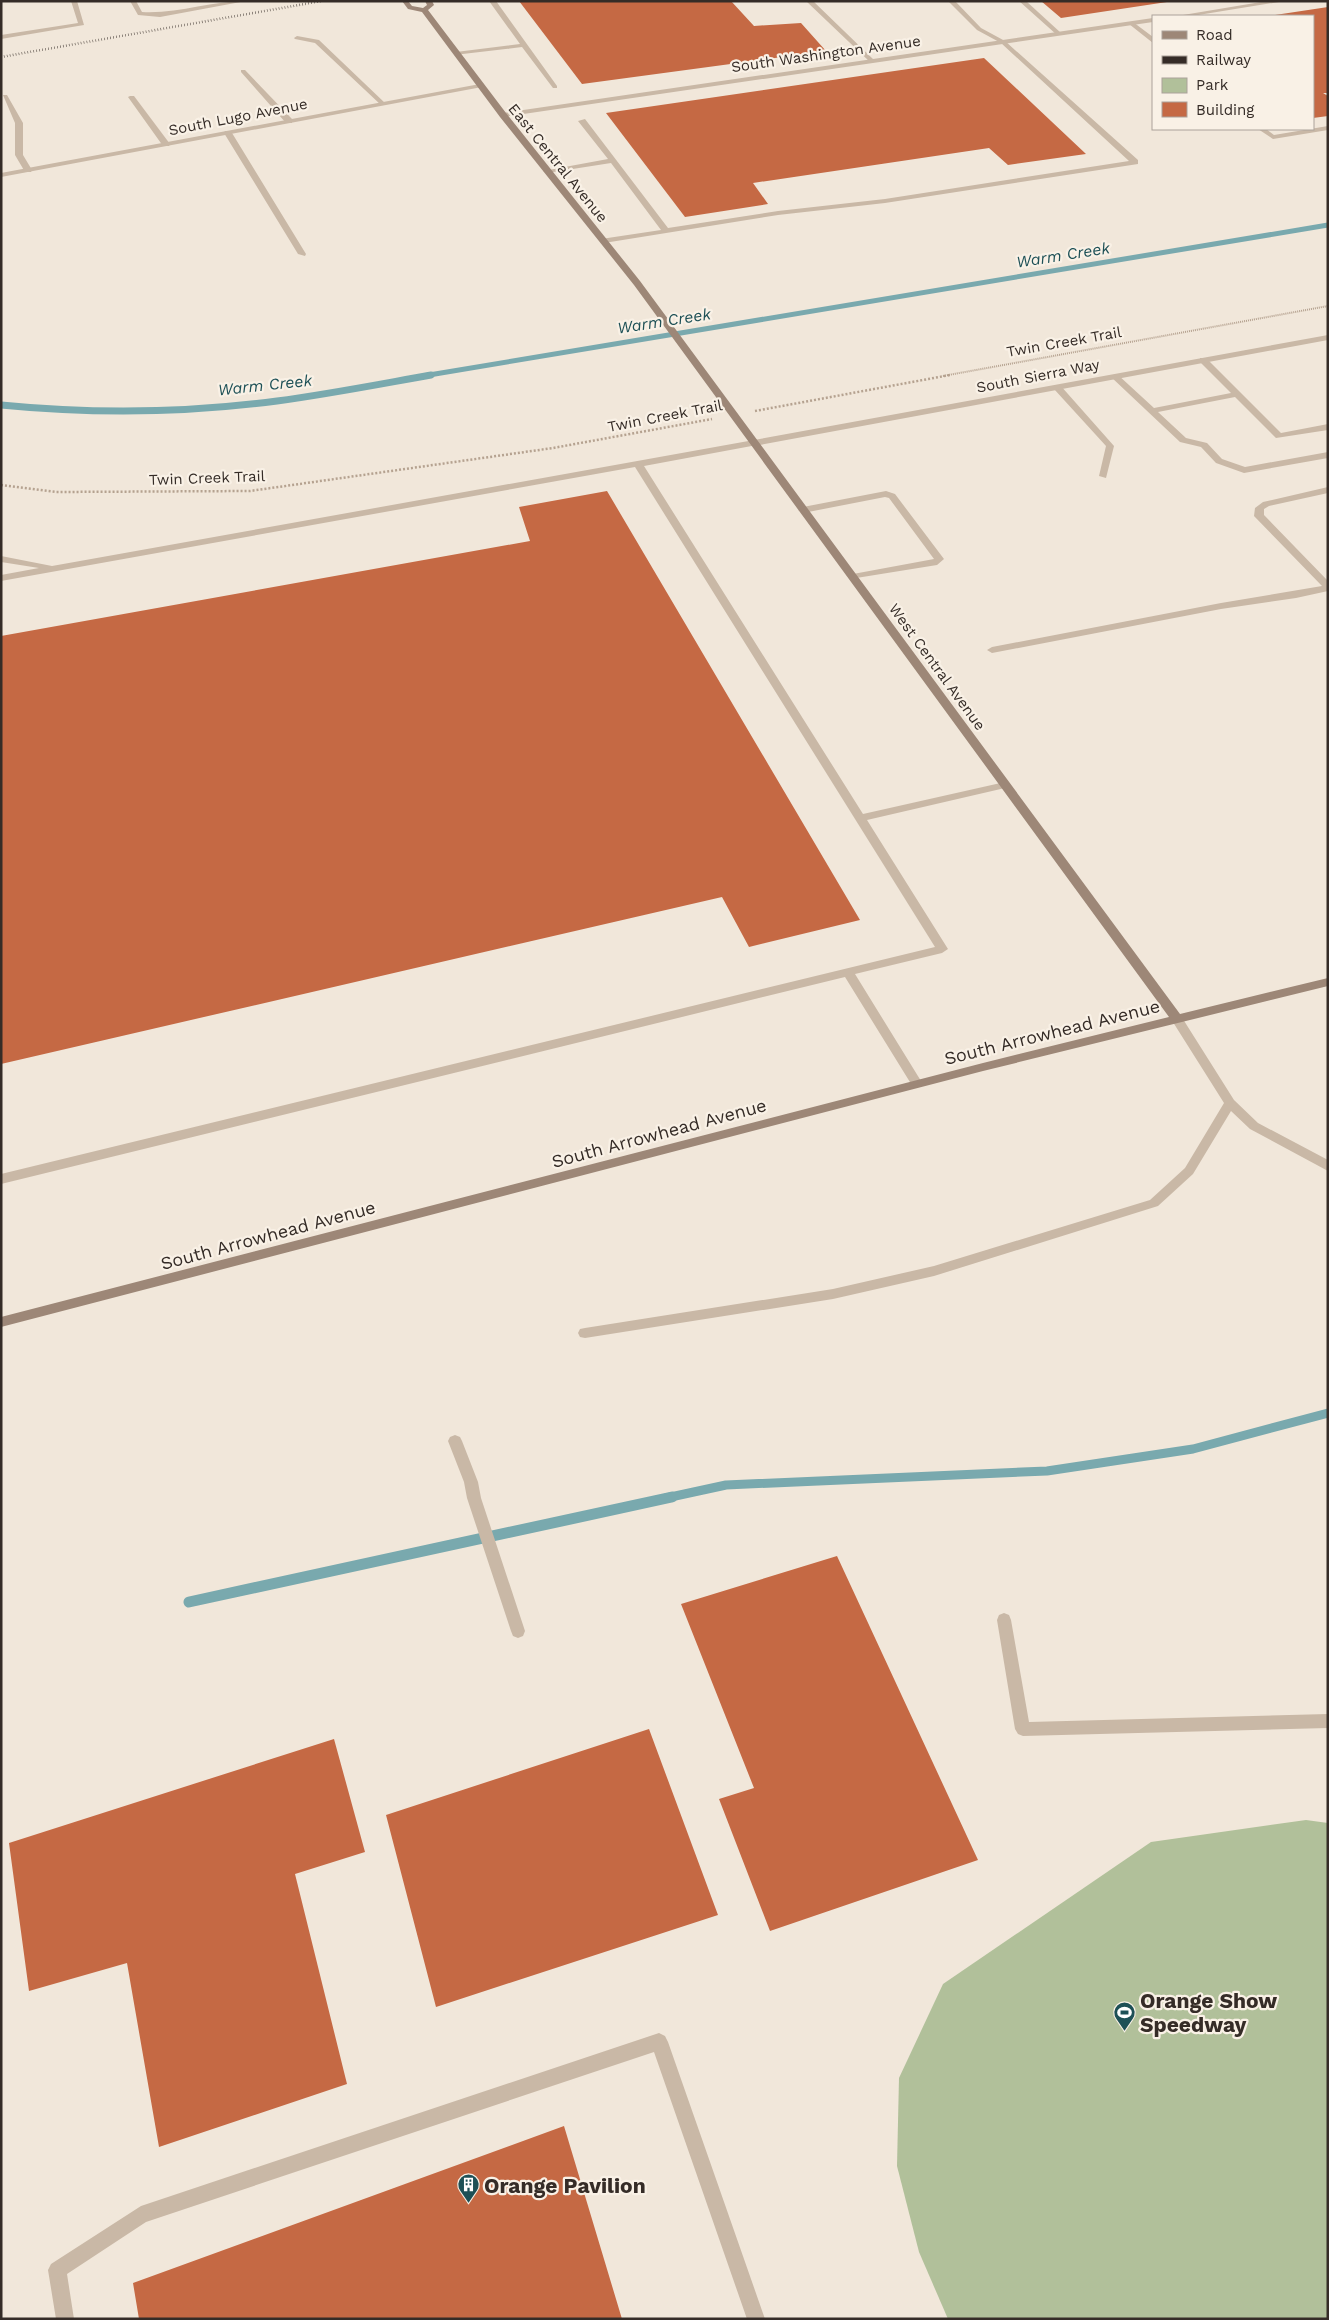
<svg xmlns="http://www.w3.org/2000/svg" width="1329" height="2320" viewBox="0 0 1329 2320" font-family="'Work Sans',sans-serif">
  <rect width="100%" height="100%" fill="#f1e7da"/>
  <!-- green -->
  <path fill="#b1c09a" d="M1306 1820 1328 1823V2319H948L919 2252 897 2166 899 2078 943 1984 1151 1842Z"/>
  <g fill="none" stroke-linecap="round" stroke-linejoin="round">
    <!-- stream-far3 -->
    <path stroke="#79a9ae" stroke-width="5" d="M423 376 1328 225"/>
    <!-- stream-far2 -->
    <path stroke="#79a9ae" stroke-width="7" d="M1 405C92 414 187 413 277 401 329 394 380 384 431 375"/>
    <!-- stream-far1 -->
    <path stroke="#79a9ae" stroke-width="9" d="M666 1498 726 1485 1047 1471 1193 1449 1328 1413"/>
    <!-- stream -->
    <path stroke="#79a9ae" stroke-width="11" d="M189 1602 672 1497"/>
  </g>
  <!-- building -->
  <path fill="#c56944" d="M519 1H731L754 26 801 23 826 51 582 84Z
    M1041 1H1167V2L1061 18Z
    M1328 7V93H1323L1328 96V116L1313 118V16L1275 15Z
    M984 58 1086 154 1008 165 989 148 753 183 768 204 685 217 606 113Z
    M607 491 860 920 749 947 722 897 1 1064V636L530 541 519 507Z
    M837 1556 978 1860 770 1931 719 1799 754 1788 681 1604Z
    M649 1729 718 1915 436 2007 386 1815Z
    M334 1739 365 1852 295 1874 347 2084 159 2147 127 1963 29 1991 9 1843Z
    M564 2126 622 2319H139L133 2283Z"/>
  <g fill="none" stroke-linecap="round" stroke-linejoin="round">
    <!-- path-far1 -->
    <path stroke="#b5a290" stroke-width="2" stroke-dasharray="1 1" stroke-linecap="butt" d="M943 376 1328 306"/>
    <!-- path -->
    <path stroke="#b5a290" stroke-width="2.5" stroke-dasharray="2 2" stroke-linecap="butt" d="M755 411 950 375
      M1 485 56 492 250 491 553 448 712 419"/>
    <!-- lane -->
    <path fill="#c9b8a6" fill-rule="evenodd" d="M71 1H77L84 25 1 39V35L78 23Z
      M130 1H136L142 12C177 14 211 1 246 1L160 17 138 15Z
      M489 1H496L557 86V88H553L522 47 454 55V53L456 52 520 44Z
      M806 1H813L874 60V62H870Z
      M948 1H955L981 28 1005 41 1138 160V164L885 203 778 215 604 243 600 241 601 239 661 230 611 163 547 173 543 171 608 159 578 121 585 119 668 228 778 211 885 199 1129 161 1001 43 977 30Z
      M1019 1H1026L1061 33V35H1057Z
      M1129 22H1133L1153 37V43L1129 24Z
      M297 36 319 40 385 103V105H381L315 43 295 39 294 38Z
      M241 70H245L292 119V123H286L241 72Z
      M3 95H7L23 123V155L32 170 31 172H25L15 155V123Z
      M130 96H134L170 144 169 146H163L128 97Z
      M1328 126V130L1273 139 1258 129H1266L1274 135Z
      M225 131 232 133 306 254 305 256 298 254 224 133Z
      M1200 358H1206L1281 433 1328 424V430L1276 438 1235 397 1158 412 1186 438 1207 443 1222 459 1245 467 1328 452V458L1244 473 1216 463 1201 447 1180 442 1110 376 1117 374 1154 408 1231 393 1200 362Z
      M1054 385H1060L1114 446 1106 478 1099 476 1106 446 1054 389Z
      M754 440 758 443 757 445 644 466 863 814 1005 782 1010 785 1005 788 867 820 948 949 942 953 855 974 921 1081 923 1084 921 1087H913L845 977 1 1184V1174L935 947 635 467 1 581V575L39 568 1 562V556L52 566Z
      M1328 487V493L1269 506 1264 509V515L1328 581V591L1296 598 1221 609 992 653 987 650 992 647 1221 603 1322 586 1254 516 1255 508 1263 502Z
      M886 491 895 494 944 559 937 565 850 579 848 577 853 574 934 559 889 498 885 497 803 513 798 510 803 507Z
      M1177 1015 1181 1016 1234 1100 1258 1123 1328 1160V1171L1250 1129 1231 1111 1193 1174 1158 1206 934 1276 833 1299 585 1338 580 1337 578 1333 580 1329 585 1328 833 1289 934 1266 1150 1200 1185 1168 1224 1103 1171 1019Z
      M455 1435 460 1437 462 1441 478 1482 481 1498 525 1631 523 1636 518 1638 513 1636 511 1631 467 1498 464 1482 448 1441 450 1437Z
      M1004 1613 1009 1615 1011 1620 1029 1722 1328 1714V1728L1023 1736 1018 1734 1015 1729 997 1620 999 1615Z
      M659 2033 665 2036 668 2042 765 2319H747L654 2052 146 2222 67 2274 74 2319H56L48 2270 51 2264 141 2206Z"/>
    <!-- street -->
    <path fill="#c9b8a6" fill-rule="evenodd" d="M1267 1H1285L1192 16H1177Z
      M1153 18V22L503 117 499 115 503 113Z
      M480 84 483 86 482 87 1 177V173Z
      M1328 335V340L754 446 750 443 754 440Z"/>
    <!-- secondary -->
    <path fill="#9d8777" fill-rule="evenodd" d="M402 1H408L412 6 423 8 427 5 425 1H432L434 5 428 10 506 113 640 281 1180 1014 1328 978V986L983 1071 1 1327V1317L983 1063 1169 1017 634 285 500 117 422 12 408 9Z"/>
    <!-- rail -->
    <path stroke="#352c27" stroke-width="2.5" stroke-dasharray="0.5 2.5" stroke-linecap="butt" d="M1 57 322 1"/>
  </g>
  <!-- icons -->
  <defs>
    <symbol id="stadium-pin" viewBox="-11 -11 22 30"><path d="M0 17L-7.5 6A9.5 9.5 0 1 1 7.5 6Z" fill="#1d5056" stroke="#f9f1e6"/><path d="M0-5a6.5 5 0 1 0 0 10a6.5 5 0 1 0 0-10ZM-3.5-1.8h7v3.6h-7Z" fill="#fff"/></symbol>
    <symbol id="building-pin" viewBox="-11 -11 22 30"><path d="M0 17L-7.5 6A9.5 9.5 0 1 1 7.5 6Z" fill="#1d5056" stroke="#f9f1e6"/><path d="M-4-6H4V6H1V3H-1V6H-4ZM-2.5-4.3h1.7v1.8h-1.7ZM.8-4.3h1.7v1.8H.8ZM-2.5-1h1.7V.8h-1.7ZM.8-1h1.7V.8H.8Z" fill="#fff"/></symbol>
  </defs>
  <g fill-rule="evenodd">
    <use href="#stadium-pin" x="1112" y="2000" width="25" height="34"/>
    <use href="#building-pin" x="456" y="2172" width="25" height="34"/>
  </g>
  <g text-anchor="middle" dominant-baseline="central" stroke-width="4.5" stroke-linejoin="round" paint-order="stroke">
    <!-- far-street labels -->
    <g font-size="15" fill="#352c27" stroke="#f9f1e6">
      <text transform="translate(826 54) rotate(-8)">South Washington Avenue</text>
      <text transform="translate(238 117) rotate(-11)">South Lugo Avenue</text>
      <text transform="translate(558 163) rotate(51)">East Central Avenue</text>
      <text transform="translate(1064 342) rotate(-10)">Twin Creek Trail</text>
      <text transform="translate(1038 376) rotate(-11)">South Sierra Way</text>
      <text transform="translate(665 416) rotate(-11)">Twin Creek Trail</text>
      <text transform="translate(207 478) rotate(-2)">Twin Creek Trail</text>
      <text transform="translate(937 667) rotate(54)">West Central Avenue</text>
    </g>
    <!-- far-water labels -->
    <g font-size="16" font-style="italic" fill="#1d5056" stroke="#f9f1e6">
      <text transform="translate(1063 255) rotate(-9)">Warm Creek</text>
      <text transform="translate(664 321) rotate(-9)">Warm Creek</text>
      <text transform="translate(265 385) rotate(-6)">Warm Creek</text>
    </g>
    <!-- street labels -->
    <g font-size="18" fill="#352c27" stroke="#f9f1e6">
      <text transform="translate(1052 1032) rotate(-14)">South Arrowhead Avenue</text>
      <text transform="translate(659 1133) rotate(-15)">South Arrowhead Avenue</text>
      <text transform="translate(268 1235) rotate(-15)">South Arrowhead Avenue</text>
    </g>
    <!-- near-poi labels -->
    <g font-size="21" font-weight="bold" fill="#352c27" stroke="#f9f1e6" text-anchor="start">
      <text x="1140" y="2000">Orange Show<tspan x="1140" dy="24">Speedway</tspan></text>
      <text x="484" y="2185">Orange Pavilion</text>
    </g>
  </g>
  <!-- border -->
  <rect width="1329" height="2320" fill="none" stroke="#352c27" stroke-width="5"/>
  <!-- legend -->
  <rect x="1152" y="15" width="162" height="115" fill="#f9f1e6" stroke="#aba29a"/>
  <rect x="1162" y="31" width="25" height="8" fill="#9d8777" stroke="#aba29a"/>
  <text x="1196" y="40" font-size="15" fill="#352c27">Road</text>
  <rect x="1162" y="56" width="25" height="8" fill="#352c27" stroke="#aba29a"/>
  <text x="1196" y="65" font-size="15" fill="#352c27">Railway</text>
  <rect x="1162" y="78" width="25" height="15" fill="#b1c09a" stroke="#aba29a"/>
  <text x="1196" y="90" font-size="15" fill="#352c27">Park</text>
  <rect x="1162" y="102" width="25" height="15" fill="#c56944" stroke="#aba29a"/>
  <text x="1196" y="115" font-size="15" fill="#352c27">Building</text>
</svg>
